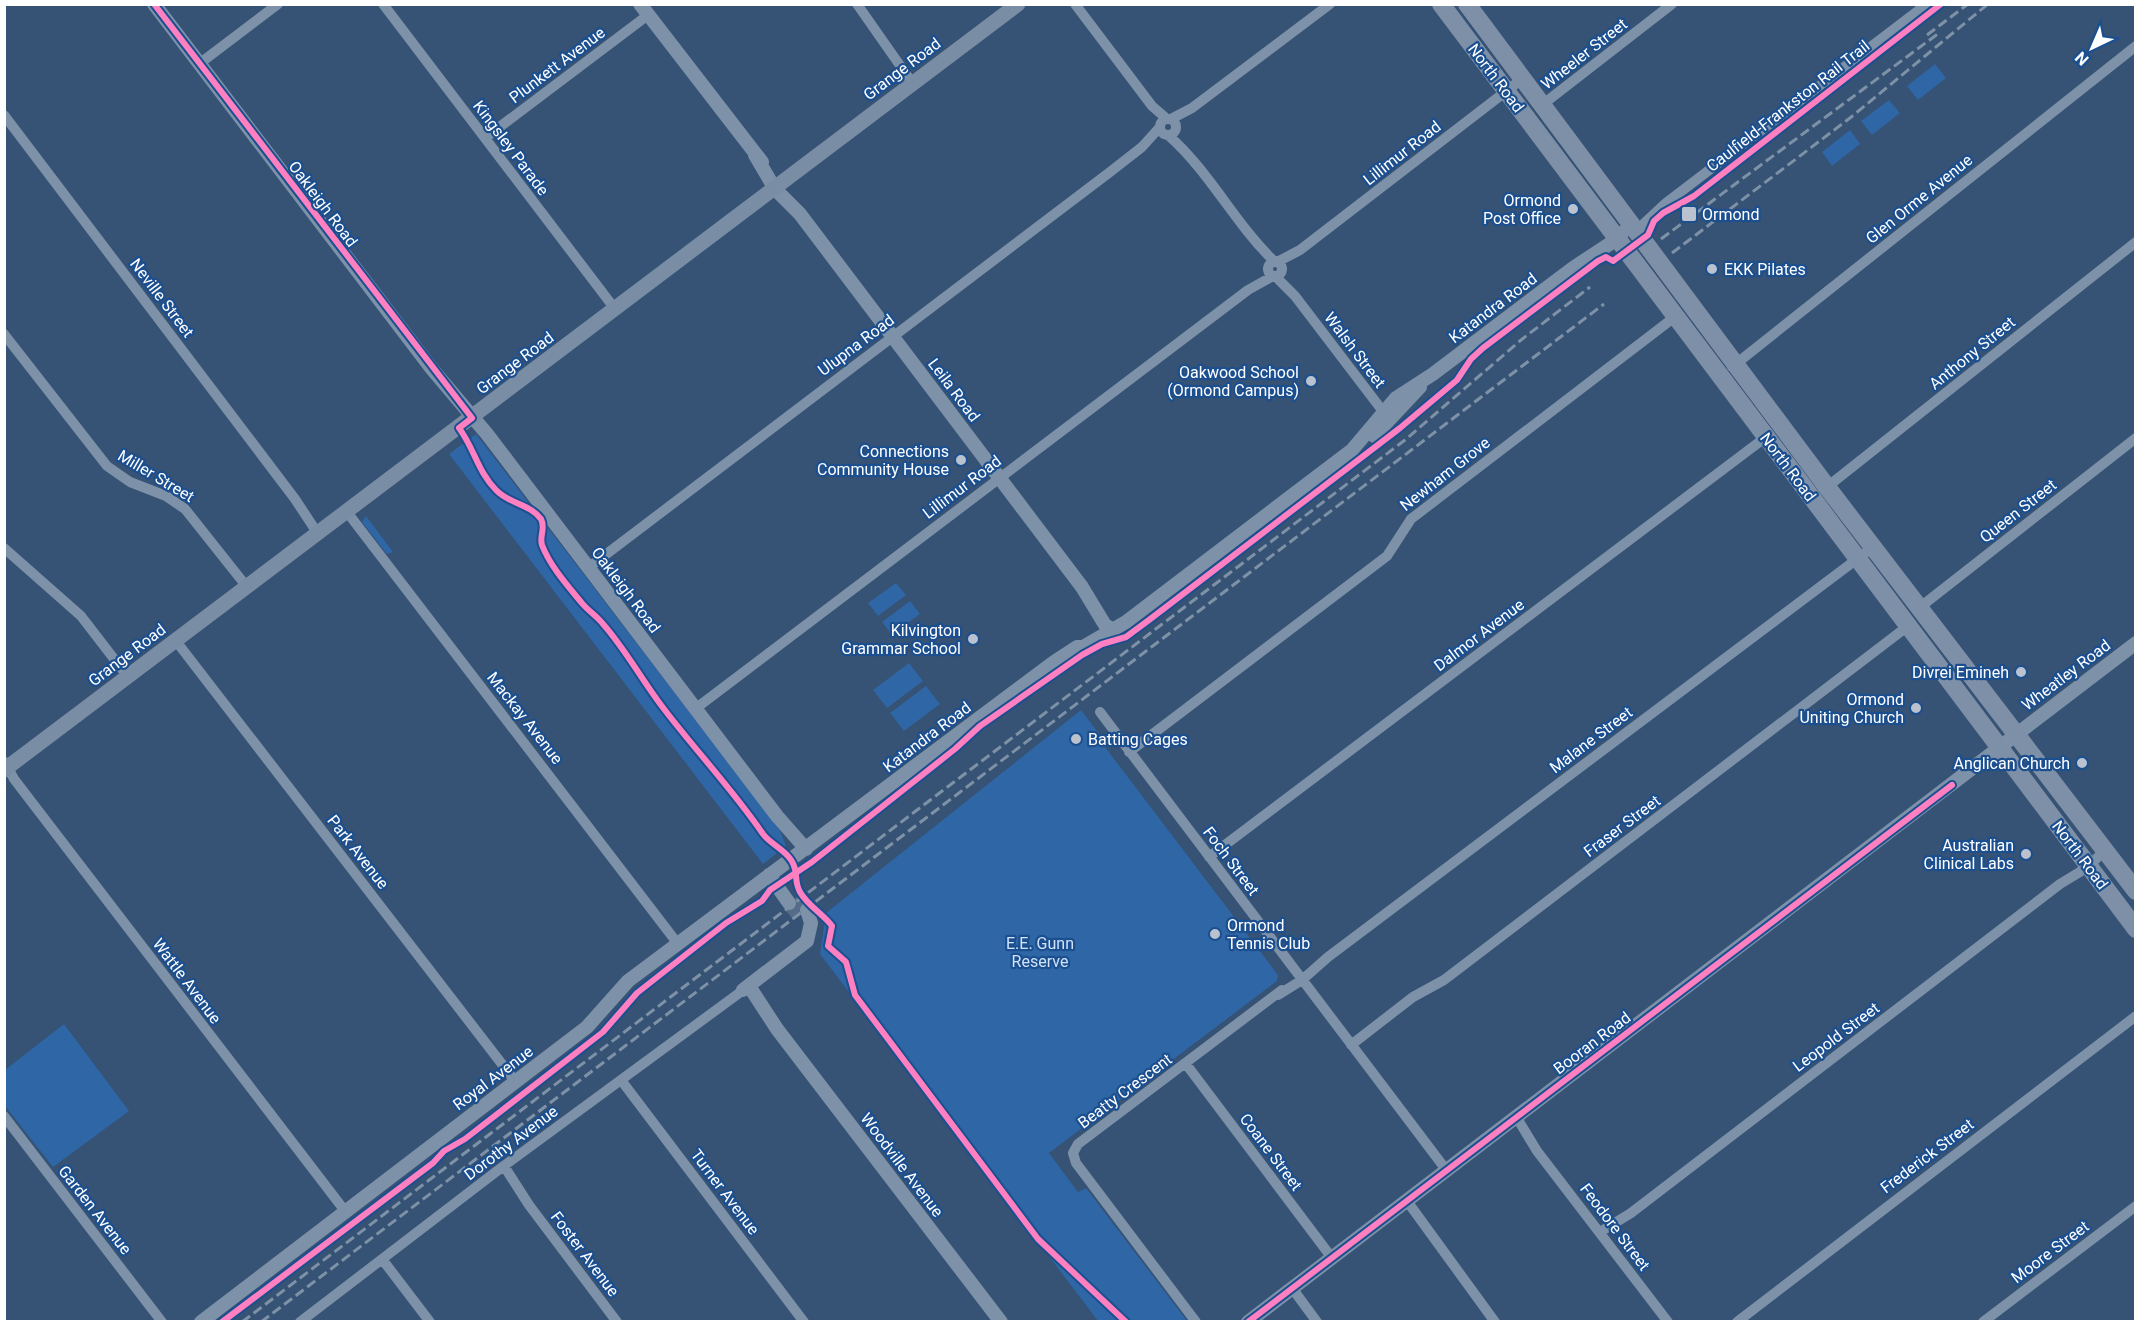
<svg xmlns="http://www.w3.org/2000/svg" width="2140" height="1326" viewBox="0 0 2140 1326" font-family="Roboto,sans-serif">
  <rect width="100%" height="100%" fill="#365274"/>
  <!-- green -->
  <path fill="#2f66a5" d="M1935 64 1946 78 1918 100 1907 86Z
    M1889 100 1900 113 1872 135 1861 121Z
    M1850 130 1860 144 1832 166 1822 152Z
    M476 434 780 830 786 846 763 864 449 454Z
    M366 516 393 552 387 554 362 522Z
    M896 583 906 595 878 616 868 603Z
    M910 601 920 614 892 635 882 622Z
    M909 663 923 681 887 708 873 690Z
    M926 686 940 704 904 731 890 713Z
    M1081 710 1100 735 1099 739 1278 975 1277 981 1049 1153 1078 1192 1086 1188 1187 1321H1098L820 954 826 913Z
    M64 1024 129 1111 53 1167 5 1106V1070Z"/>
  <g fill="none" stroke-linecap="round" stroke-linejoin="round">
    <!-- tertiary-tunnel -->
    <path stroke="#546c89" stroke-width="14" stroke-dasharray="14 7" stroke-linecap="butt" d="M797 897 807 910
      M789 903 799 916"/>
    <!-- minor -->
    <path stroke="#7d92a8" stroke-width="10" d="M383 4 615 309
      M857 4 913 84
      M1075 4 1152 106 1167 119
      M199 64 278 4
      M1542 105 1672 4
      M4 115 295 499 318 534
      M1160 127a8 8 0 1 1 16 0a8 8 0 1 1-16 0Z
      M1171 119 1192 108 1330 4
      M1169 136C1210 172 1235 224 1275 262
      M485 138 648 15
      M1636 231 1666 203 1927 4
      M1277 262 1300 250 1522 79
      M1268 269a7 7 0 1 1 14 0a7 7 0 1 1-14 0Z
      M1275 276 1295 296 1388 418
      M4 334 107 466 130 482 166 496 185 509 247 587
      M1732 367 2136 46
      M1827 487 2136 242
      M347 512 678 944
      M4 548 81 616 128 677
      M588 568 1110 172 1142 147 1160 127
      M1919 608 2136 438
      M176 641 515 1081
      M695 709 1248 290 1273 276
      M1100 712 1447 1171
      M1129 752 1387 556 1411 519 1676 316
      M5 762 14 779 345 1211
      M1209 857 1766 437
      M1278 995 1302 980 1328 957 1873 547
      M1351 1045 1413 997 1444 980 1908 626
      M1186 1064 1332 1258
      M621 1080 804 1322
      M4 1116 162 1322
      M1517 1118 1537 1151 1668 1322
      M504 1166 529 1205 617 1322
      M1407 1201 1495 1322
      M1600 1232 1631 1213 2060 884 2088 867 2105 850
      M382 1259 430 1322
      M1292 1288 1317 1322
      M300 1322 497 1171 742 991
      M1196 1322 1076 1163 1073 1153 1078 1144 1282 990
      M1737 1322 2136 1016
      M1983 1322 2136 1206"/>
    <!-- tertiary -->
    <path stroke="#7d92a8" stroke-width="14" d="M154 4 432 369 487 434 777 816 806 849
      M640 4 762 162
      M755 155 775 189 800 214 1082 587 1105 625 1114 630
      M1374 436 1420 387
      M769 875 789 903
      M749 986 777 1029 1001 1322
      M743 990 807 941 811 923 807 910
      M201 1322 587 1027 628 981 1054 662 1077 647H1083L1126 622 1352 450 1396 398 1433 374 1573 268 1617 239 1623 232
      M1248 1322 2136 643"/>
    <!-- secondary -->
    <path stroke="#798da4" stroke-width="15" d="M4 770 1018 4"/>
    <!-- trunk -->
    <path stroke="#7e90a7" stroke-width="18" d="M1441 4 2136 929
      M1467 4 1827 487 2136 891"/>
    <!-- rail -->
    <path stroke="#7e92a7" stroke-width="3" stroke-dasharray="10 4.5" stroke-linecap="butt" d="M1927 35 1968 4
      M1661 239 1939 33
      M1672 253 1850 118 1988 4
      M242 1322 1405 440 1521 340 1590 287
      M261 1322 1604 304"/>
    <defs>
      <path id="cycleway" d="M154 4 472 418 459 428C474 448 478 472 496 490 509 504 530 504 541 519 546 528 539 536 542 545 550 566 567 585 581 602 587 610 597 616 603 624 626 650 643 682 664 709 696 751 733 790 763 834 772 846 791 852 795 869 797 877 795 883 800 892 808 906 823 914 832 926L828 946 846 962 855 995 1038 1239 1126 1322
        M222 1322 433 1163 444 1151 465 1139 603 1032 637 993 726 923 762 901 770 890 812 862 955 749 980 726 1082 655 1102 644 1126 637 1149 620 1400 428 1457 380 1471 359 1483 348 1598 261 1606 257 1613 261 1648 235 1654 221 1663 213 1694 196 1941 4
        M1248 1322 1952 785"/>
    </defs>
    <!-- cycleway casing -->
    <use href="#cycleway" stroke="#1b4f8f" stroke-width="10"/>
    <!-- cycleway -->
    <use href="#cycleway" stroke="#ff80c0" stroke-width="6"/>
  </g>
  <!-- markers -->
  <g fill="#b9c2ce" stroke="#1b4f8f" stroke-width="2">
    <circle cx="1573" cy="209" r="6"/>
    <rect x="1681" y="206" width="16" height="16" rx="3"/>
    <circle cx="1712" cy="269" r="6"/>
    <circle cx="1311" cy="381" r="6"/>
    <circle cx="961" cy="460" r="6"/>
    <circle cx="973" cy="639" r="6"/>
    <circle cx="2021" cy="672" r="6"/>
    <circle cx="1916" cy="708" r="6"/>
    <circle cx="1076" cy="739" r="6"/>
    <circle cx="2082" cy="763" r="6"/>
    <circle cx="2026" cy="854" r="6"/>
    <circle cx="1215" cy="934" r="6"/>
  </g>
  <g text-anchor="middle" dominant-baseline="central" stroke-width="4.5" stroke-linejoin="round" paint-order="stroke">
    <!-- street labels -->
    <g font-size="16" fill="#fff" stroke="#1b4f8f">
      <text transform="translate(1584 54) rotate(-38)">Wheeler Street</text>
      <text transform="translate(557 65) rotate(-37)">Plunkett Avenue</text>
      <text transform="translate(902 69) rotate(-37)">Grange Road</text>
      <text transform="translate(1496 78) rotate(53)">North Road</text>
      <text transform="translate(1788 106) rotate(-38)">Caulfield-Frankston Rail Trail</text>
      <text transform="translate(511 148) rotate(53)">Kingsley Parade</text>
      <text transform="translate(1402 153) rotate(-38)">Lillimur Road</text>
      <text transform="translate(1919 199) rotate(-39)">Glen Orme Avenue</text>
      <text transform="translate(323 204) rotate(53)">Oakleigh Road</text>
      <text transform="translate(162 298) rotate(53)">Neville Street</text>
      <text transform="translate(1493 308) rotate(-37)">Katandra Road</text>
      <text transform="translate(856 345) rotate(-37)">Ulupna Road</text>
      <text transform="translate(1355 350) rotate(53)">Walsh Street</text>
      <text transform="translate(1972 353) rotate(-39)">Anthony Street</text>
      <text transform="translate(515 363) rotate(-37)">Grange Road</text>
      <text transform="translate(954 390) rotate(53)">Leila Road</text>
      <text transform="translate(1788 467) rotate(53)">North Road</text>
      <text transform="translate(1445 474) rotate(-38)">Newham Grove</text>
      <text transform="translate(156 476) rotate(31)">Miller Street</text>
      <text transform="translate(962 487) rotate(-37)">Lillimur Road</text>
      <text transform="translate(2018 511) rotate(-38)">Queen Street</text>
      <text transform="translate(626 590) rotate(53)">Oakleigh Road</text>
      <text transform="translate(1479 635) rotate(-37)">Dalmor Avenue</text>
      <text transform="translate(127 655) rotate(-37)">Grange Road</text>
      <text transform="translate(2066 675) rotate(-37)">Wheatley Road</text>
      <text transform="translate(525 718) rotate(52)">Mackay Avenue</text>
      <text transform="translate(927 737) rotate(-37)">Katandra Road</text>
      <text transform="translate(1591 740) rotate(-37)">Malane Street</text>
      <text transform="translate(1622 826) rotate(-37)">Fraser Street</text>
      <text transform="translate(358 852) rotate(52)">Park Avenue</text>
      <text transform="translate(2080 855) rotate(53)">North Road</text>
      <text transform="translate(1231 861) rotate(53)">Foch Street</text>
      <text transform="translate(187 981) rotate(53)">Wattle Avenue</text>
      <text transform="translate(1836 1037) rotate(-37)">Leopold Street</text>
      <text transform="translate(1592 1043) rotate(-37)">Booran Road</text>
      <text transform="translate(493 1078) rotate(-37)">Royal Avenue</text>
      <text transform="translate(1125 1091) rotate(-37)">Beatty Crescent</text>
      <text transform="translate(511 1143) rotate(-37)">Dorothy Avenue</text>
      <text transform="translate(1271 1152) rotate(53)">Coane Street</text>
      <text transform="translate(1927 1156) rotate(-37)">Frederick Street</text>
      <text transform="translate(902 1165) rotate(53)">Woodville Avenue</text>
      <text transform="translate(725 1192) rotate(53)">Turner Avenue</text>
      <text transform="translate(95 1210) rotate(52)">Garden Avenue</text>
      <text transform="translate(1615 1227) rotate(53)">Feodore Street</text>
      <text transform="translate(2050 1252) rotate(-37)">Moore Street</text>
      <text transform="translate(585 1254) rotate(53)">Foster Avenue</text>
    </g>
    <!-- poi labels -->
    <g font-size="16" fill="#fff" stroke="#1b4f8f" text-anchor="end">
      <text x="1561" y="200">Ormond<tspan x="1561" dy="18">Post Office</tspan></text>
      <text x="1702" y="214" text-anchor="start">Ormond</text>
      <text x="1724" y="269" text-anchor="start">EKK Pilates</text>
      <text x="1299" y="372">Oakwood School<tspan x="1299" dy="18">(Ormond Campus)</tspan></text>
      <text x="949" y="451">Connections<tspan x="949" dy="18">Community House</tspan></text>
      <text x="961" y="630">Kilvington<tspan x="961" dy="18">Grammar School</tspan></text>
      <text x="2009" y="672">Divrei Emineh</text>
      <text x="1904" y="699">Ormond<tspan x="1904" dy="18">Uniting Church</tspan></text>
      <text x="1088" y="739" text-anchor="start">Batting Cages</text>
      <text x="2070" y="763">Anglican Church</text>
      <text x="2014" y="845">Australian<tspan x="2014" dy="18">Clinical Labs</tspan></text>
      <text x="1227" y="925" text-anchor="start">Ormond<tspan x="1227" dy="18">Tennis Club</tspan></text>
    </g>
    <!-- park labels -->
    <g font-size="16" fill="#cfe3fa" stroke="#1b4f8f">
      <text x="1040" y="943">E.E. Gunn<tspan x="1040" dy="18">Reserve</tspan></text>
    </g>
  </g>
  <!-- border -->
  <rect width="2140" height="1326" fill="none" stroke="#ffffff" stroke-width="12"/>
  <!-- north arrow -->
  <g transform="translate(2092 48) rotate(224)" stroke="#1b4f8f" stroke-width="4.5" paint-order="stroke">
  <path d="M0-4.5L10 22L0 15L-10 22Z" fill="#ffffff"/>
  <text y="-9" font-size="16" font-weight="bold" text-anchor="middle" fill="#ffffff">N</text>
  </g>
</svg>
